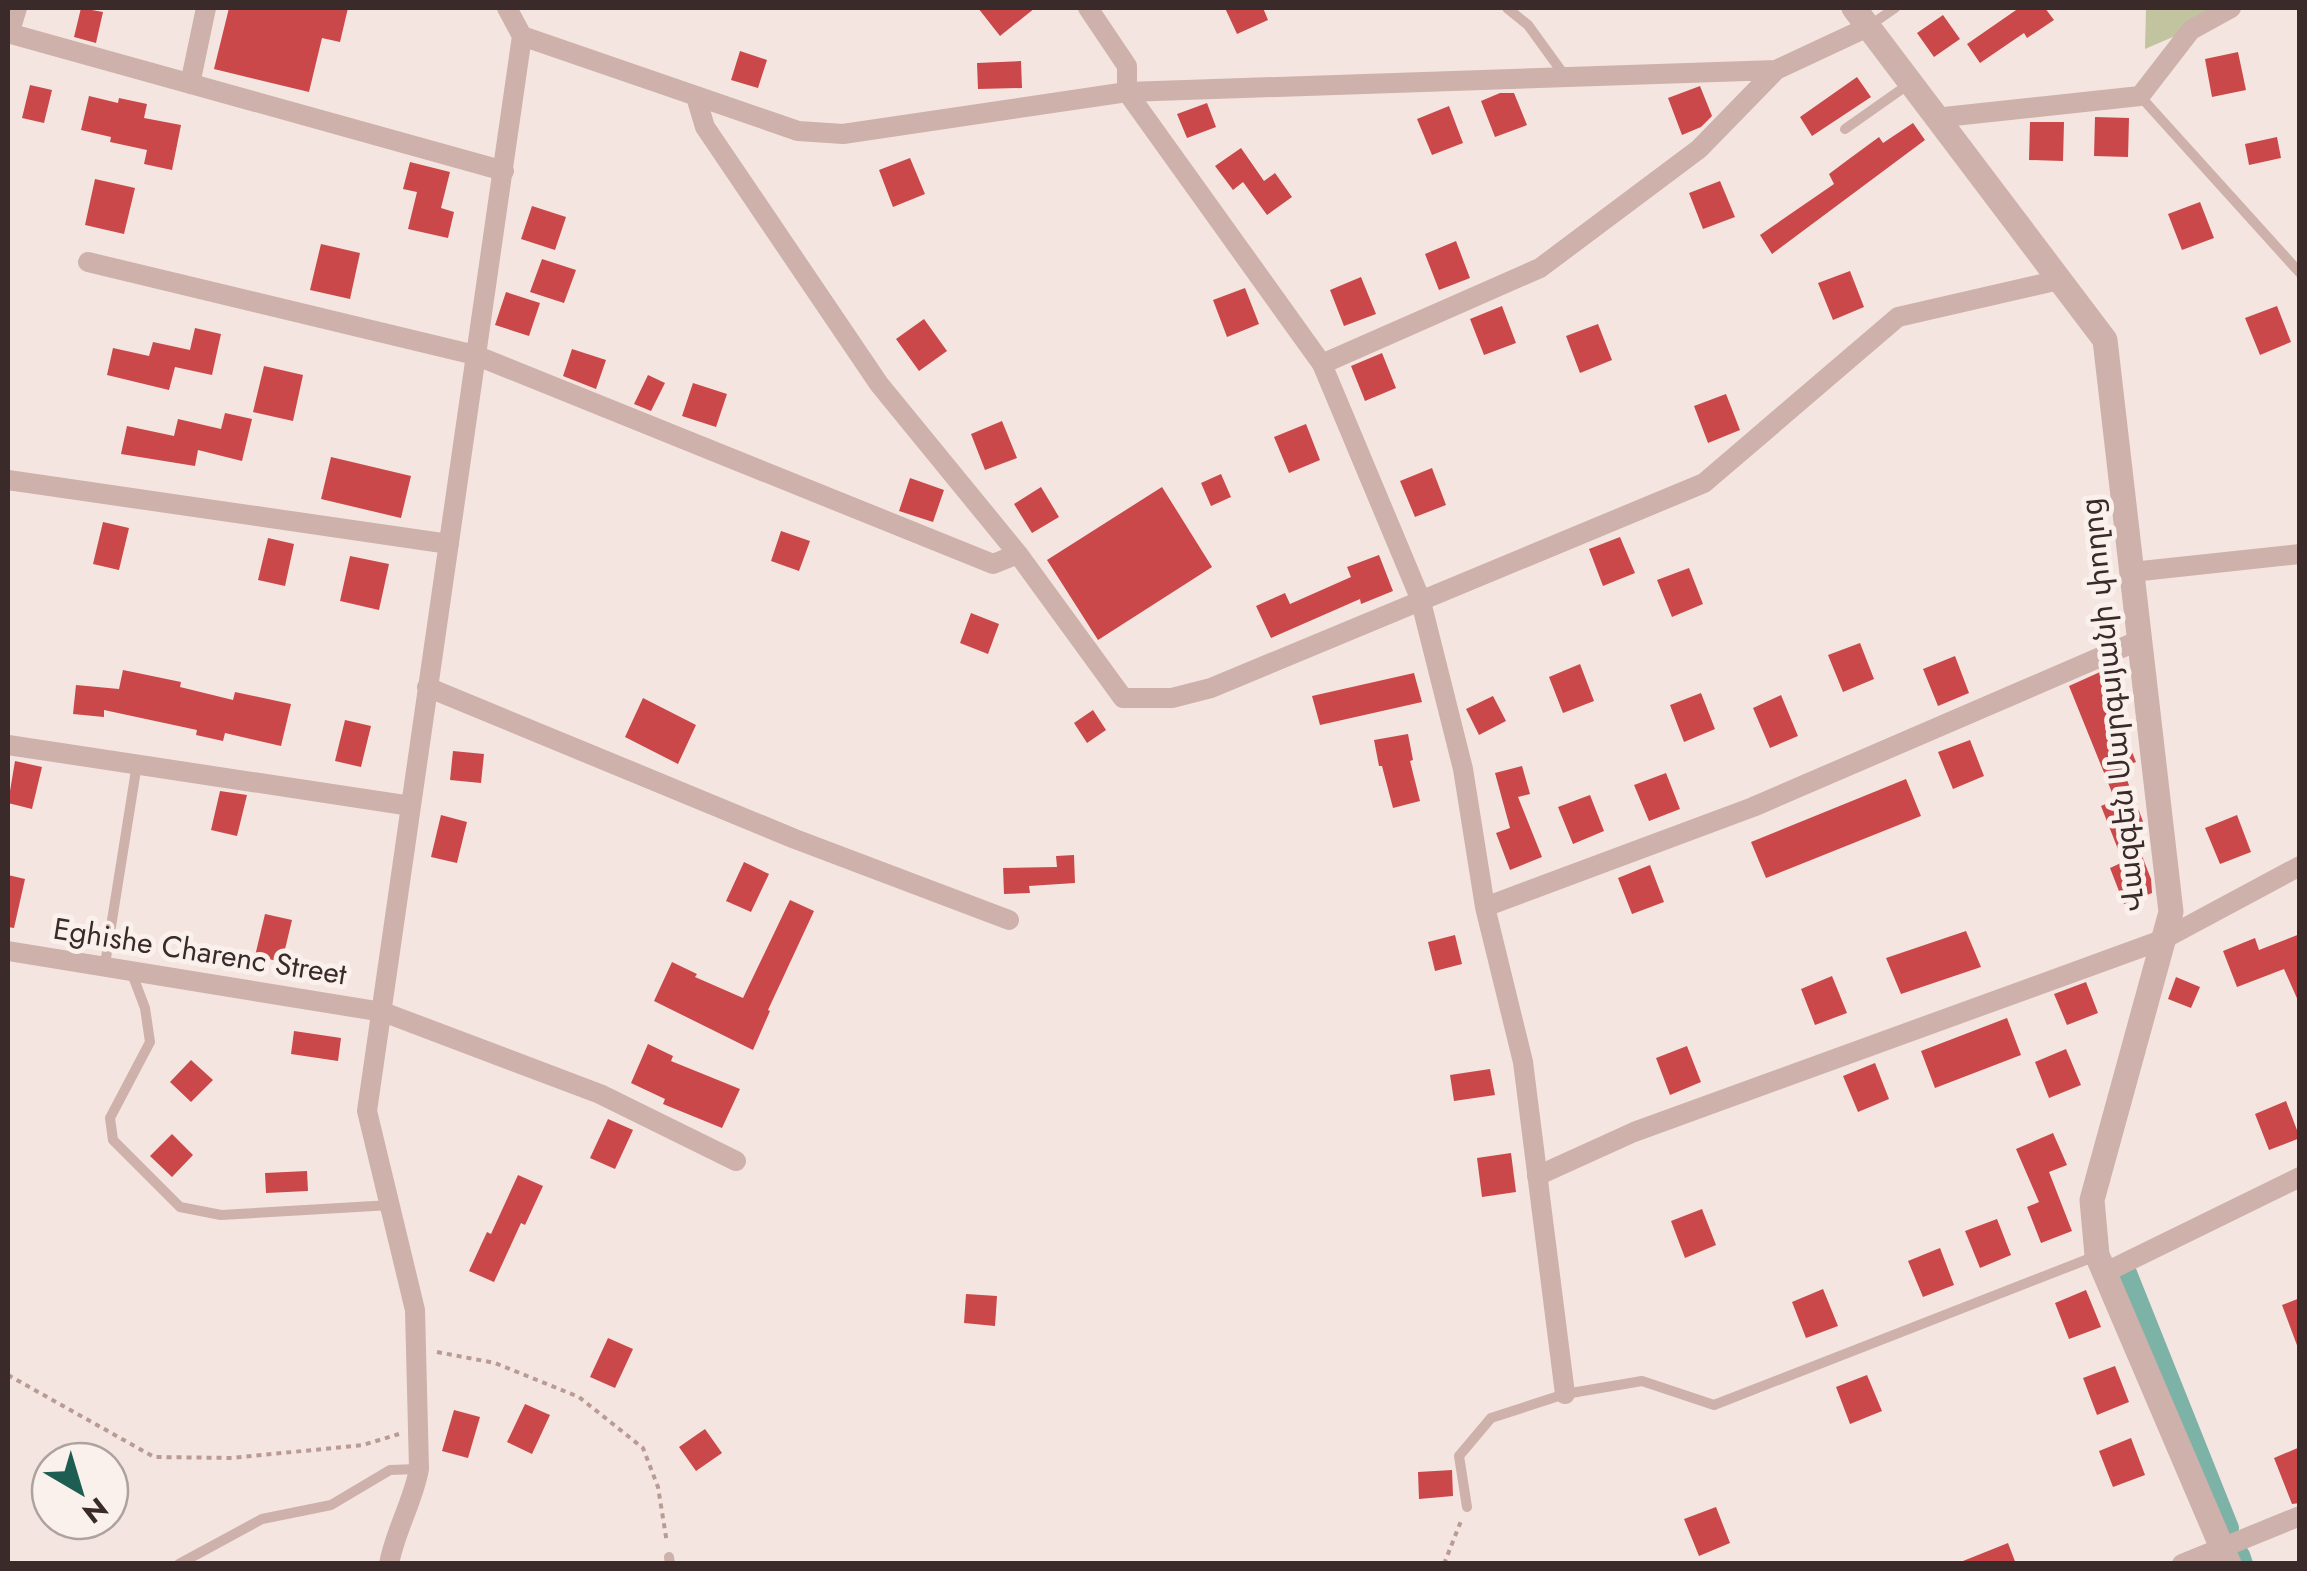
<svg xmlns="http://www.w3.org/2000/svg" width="2307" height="1571" viewBox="0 0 2307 1571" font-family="Jost,'Noto Sans Armenian',sans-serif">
  <rect width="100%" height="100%" fill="#f4e5e0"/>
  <!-- green -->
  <path fill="#c1c49e" d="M2146 8H2240L2145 49Z"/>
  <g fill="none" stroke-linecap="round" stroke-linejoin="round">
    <!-- canal -->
    <path stroke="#7db2a7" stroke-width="20" d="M2127 1273 2229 1528
      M2240 1555 2243 1564"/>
  </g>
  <!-- building -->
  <path fill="#ca4849" d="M81 8 103 12 96 43 74 37Z
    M229 8H348L340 42 322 38 309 92 214 69Z
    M978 8H1035L1000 36Z
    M1225 8H1263L1268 20 1237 34Z
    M2019 8H2045L2054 20 2027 38 2024 33 1980 63 1967 44Z
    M1943 15 1960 39 1934 57 1917 33Z
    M740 51 767 60 758 88 731 80Z
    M2238 52 2246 90 2212 97 2205 59Z
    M1021 61 1022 88 978 89 977 63Z
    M1857 77 1871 97 1812 136 1800 117Z
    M30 85 52 90 44 123 22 118Z
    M1700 86 1712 116 1701 127 1682 135 1668 98Z
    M1500 93H1514L1527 125 1495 137 1481 101Z
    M89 96 118 103 119 98 147 104 144 118 181 125 172 170 144 164 147 150 110 142 111 137 81 130Z
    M1207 103 1216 127 1187 138 1177 114Z
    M1449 106 1463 143 1432 155 1417 119Z
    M2095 117 2129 118 2128 157 2094 156Z
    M2030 122H2064L2063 161 2029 160Z
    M1913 123 1925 140 1772 254 1760 235 1834 184 1829 174 1849 159 1879 137 1883 143Z
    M2277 137 2281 158 2249 165 2245 144Z
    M1241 148 1264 181 1275 173 1292 197 1267 215 1243 182 1233 190 1215 166Z
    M910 158 925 194 893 207 879 170Z
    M410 162 450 172 441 208 454 212 448 238 408 229 417 192 403 189Z
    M95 179 135 188 124 234 85 225Z
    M1720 181 1735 217 1703 229 1689 193Z
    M2200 202 2214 238 2182 250 2168 214Z
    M532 206 566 217 555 250 521 239Z
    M1456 241 1470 278 1439 290 1425 254Z
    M321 244 360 253 350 299 310 290Z
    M542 259 576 270 564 303 530 292Z
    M1850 271 1864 307 1833 320 1818 283Z
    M1361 277 1376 314 1344 326 1330 290Z
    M1245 288 1259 324 1227 337 1213 300Z
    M506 292 540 303 529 336 495 325Z
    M1502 306 1516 343 1484 355 1470 319Z
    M2277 306 2291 342 2260 355 2245 318Z
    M924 319 947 351 919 371 896 339Z
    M1598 324 1612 360 1580 373 1566 336Z
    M195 328 221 334 212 375 175 367 169 390 107 375 113 348 149 356 153 342 190 350Z
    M572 349 606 360 596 389 563 376Z
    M1382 353 1396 388 1365 401 1351 366Z
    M264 366 303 375 293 421 253 412Z
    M648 375 665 383 651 411 634 404Z
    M693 383 727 394 716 427 682 416Z
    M1726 394 1740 430 1708 443 1694 406Z
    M225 413 252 419 242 461 198 450 195 466 121 454 127 426 174 436 178 419 221 429Z
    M1002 421 1017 458 985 470 971 434Z
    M1306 424 1320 460 1289 473 1274 437Z
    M331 457 411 476 401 518 321 499Z
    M1432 468 1446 505 1415 517 1400 481Z
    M1221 474 1231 497 1211 506 1201 483Z
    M910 478 944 490 933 522 899 511Z
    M1041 487 1059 517 1032 533 1014 504Z
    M1162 487 1212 567 1098 640 1047 560Z
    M103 522 129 528 119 570 93 564Z
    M781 531 810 541 799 571 771 561Z
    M1620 537 1635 573 1603 586 1589 549Z
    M268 538 294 544 285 586 258 580Z
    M1379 555 1393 591 1361 604 1360 599 1271 638 1256 606 1285 593 1290 604 1351 577 1347 567Z
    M350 556 389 564 379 610 340 601Z
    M1689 568 1703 604 1672 617 1657 580Z
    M971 613 999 624 988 654 960 643Z
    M1860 643 1874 679 1843 692 1828 655Z
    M1955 656 1969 693 1938 706 1923 669Z
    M1580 664 1594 701 1563 713 1549 677Z
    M123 670 181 682 180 687 233 700 235 692 291 704 281 746 225 733 223 741 196 735 197 730 104 710V717L73 714 76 685 119 689Z
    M2100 672 2136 762 2122 767 2144 824 2145 830 2134 835 2151 879 2152 893 2124 904 2110 868 2123 862 2101 806 2115 800 2069 686Z
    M1414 673 1422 702 1320 725 1312 696Z
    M1701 693 1715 729 1684 742 1670 705Z
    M1781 695 1798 736 1770 748 1753 708Z
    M1493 696 1506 721 1479 735 1466 709Z
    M643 698 696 725 678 764 625 737Z
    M1093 710 1106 730 1087 743 1074 723Z
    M345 720 371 726 361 767 335 761Z
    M1408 734 1413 760 1410 761 1420 801 1393 808 1382 766H1379L1374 740Z
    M1970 740 1984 776 1953 789 1938 752Z
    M453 751 484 754 481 783 450 780Z
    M15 761 42 767 32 809 8 803Z
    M1522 766 1530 794 1518 797 1542 857 1510 870 1496 833 1510 828 1495 773Z
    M1666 773 1680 809 1649 821 1634 785Z
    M1906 779 1921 816 1766 878 1751 842Z
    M220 791 247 795 237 836 211 830Z
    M1590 795 1604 831 1573 844 1558 807Z
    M441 815 467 822 457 863 431 857Z
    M2237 815 2251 852 2220 864 2205 828Z
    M1074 855 1075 883 1029 886 1030 893 1004 894 1003 868 1057 867 1056 856Z
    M744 862 769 874 751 912 726 901Z
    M1650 865 1664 902 1632 914 1618 878Z
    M8 875 25 879 14 928 8 927Z
    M790 900 814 911 768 1010 770 1011 753 1050 654 1001 672 962 697 974 695 977 743 998Z
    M265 914 292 920 282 962 255 956Z
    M1966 931 1981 967 1901 994 1886 958Z
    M2300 934V1005L2284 969 2237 987 2223 951 2255 938 2259 950Z
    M1455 935 1462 964 1435 971 1428 942Z
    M1832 976 1847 1013 1815 1025 1801 989Z
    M2176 977 2200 987 2191 1008 2168 999Z
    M2086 982 2098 1013 2067 1025 2054 994Z
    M2007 1018 2021 1055 1935 1088 1921 1051Z
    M294 1031 341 1038 338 1061 291 1054Z
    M648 1044 673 1056 671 1061 740 1089 722 1128 663 1104 665 1099 631 1083Z
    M1687 1046 1701 1082 1670 1095 1656 1058Z
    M2066 1049 2081 1085 2049 1098 2035 1062Z
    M191 1060 213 1080 191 1102 170 1082Z
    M1875 1063 1889 1099 1858 1112 1843 1076Z
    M1490 1069 1495 1095 1454 1101 1450 1075Z
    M2286 1101 2300 1138 2269 1150 2255 1114Z
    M608 1119 633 1130 615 1169 590 1158Z
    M2053 1133 2067 1165 2049 1172 2072 1231 2041 1243 2027 1207 2039 1202 2016 1149Z
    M172 1134 193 1155 172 1177 150 1156Z
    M1511 1153 1516 1192 1482 1197 1477 1158Z
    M307 1171 308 1191 266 1193 265 1173Z
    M518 1175 543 1186 525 1225 521 1223 494 1282 469 1271 487 1232 491 1234Z
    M1702 1209 1716 1245 1685 1258 1671 1221Z
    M1997 1219 2011 1255 1980 1268 1965 1231Z
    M1940 1248 1954 1285 1923 1297 1908 1261Z
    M1823 1289 1838 1326 1806 1338 1792 1302Z
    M2086 1290 2101 1327 2069 1339 2055 1303Z
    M966 1294 997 1296 995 1326 964 1323Z
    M2300 1298V1348H2298L2282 1305Z
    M608 1338 633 1349 615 1388 590 1377Z
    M2115 1366 2129 1402 2097 1415 2083 1378Z
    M1867 1375 1882 1411 1850 1424 1836 1387Z
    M525 1404 550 1415 532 1454 507 1442Z
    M454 1410 480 1417 468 1458 442 1451Z
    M705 1429 722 1453 696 1471 679 1447Z
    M2131 1438 2145 1475 2113 1487 2099 1451Z
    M2300 1447V1503L2292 1504 2274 1458Z
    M1452 1470 1453 1496 1419 1499 1418 1472Z
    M1716 1507 1730 1543 1699 1556 1684 1519Z
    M2008 1543 2016 1564H1959L1958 1563Z"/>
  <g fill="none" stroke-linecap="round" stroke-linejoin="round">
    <!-- path -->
    <path stroke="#b99b94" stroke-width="4" stroke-dasharray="5 5" stroke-linecap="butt" d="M437 1352 495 1363 579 1397 643 1448 658 1487 667 1543
      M8 1375 154 1457 232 1458 363 1445 399 1434
      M1444 1564 1461 1521"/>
    <!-- service -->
    <path stroke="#cdb1aa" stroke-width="10" d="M1507 8 1528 25 1565 76
      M1869 26 1895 8
      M2140 96 2300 273
      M1845 129 1909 84
      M105 964 137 764
      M131 971 145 1008 150 1042 110 1118 113 1140 180 1207 221 1215 391 1205
      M1467 1507 1459 1456 1491 1418 1565 1394 1642 1381 1714 1405 2096 1256
      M669 1557 670 1564
      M179 1564 262 1519 331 1505 390 1470 418 1469"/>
    <!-- minor -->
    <path stroke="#cdb1aa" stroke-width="20" d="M1088 8 1127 66V92L1322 364 1420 598 1463 769 1485 907 1523 1062 1565 1394
      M8 33 504 171
      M9 34 17 8
      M522 36 798 131 843 134 1127 92 1776 70 1868 27
      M190 84 206 8
      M696 97 705 127 879 384 1018 554 1123 698H1172L1211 688 1704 483 1898 317 2059 280
      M1935 118 2140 96 2191 30 2231 8
      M88 262 475 355 993 564 1018 554
      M1322 364 1540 268 1699 149 1776 70
      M8 480 449 544
      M2132 572 2300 554
      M427 687 795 839 1009 920
      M8 745 411 806
      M1485 907 1753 807 2140 640
      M8 951 383 1012 600 1094 736 1161
      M1537 1176 1634 1132 2162 940 2300 866
      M2104 1273 2300 1177
      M389 1564C395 1531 413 1502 419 1469L415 1310 367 1111 522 36 507 8
      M2182 1564 2300 1516"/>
    <!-- tertiary -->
    <path stroke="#cdb1aa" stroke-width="25" d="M1854 8 2105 340 2171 912 2092 1200 2097 1255 2229 1564"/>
  </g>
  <g text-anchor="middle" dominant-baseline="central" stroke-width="10" stroke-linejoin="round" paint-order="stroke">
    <!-- street labels -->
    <g font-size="30" fill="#3a2b2a" stroke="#fbf1ec">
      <text transform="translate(2112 705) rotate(-96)">Վազգեն Սարգսյանի փողոց</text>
      <text transform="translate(200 951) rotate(9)">Eghishe Charenc Street</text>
    </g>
  </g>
  <!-- border -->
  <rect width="2307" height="1571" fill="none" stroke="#3a2b2a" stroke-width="20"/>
  <!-- north arrow -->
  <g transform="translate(80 1491) rotate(142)"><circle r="48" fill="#fbf1ec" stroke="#aea29e" stroke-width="2.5"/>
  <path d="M0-8L18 38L0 25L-18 38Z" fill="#1e5e52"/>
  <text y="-15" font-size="28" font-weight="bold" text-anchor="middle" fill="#3a2b2a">N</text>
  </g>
</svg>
